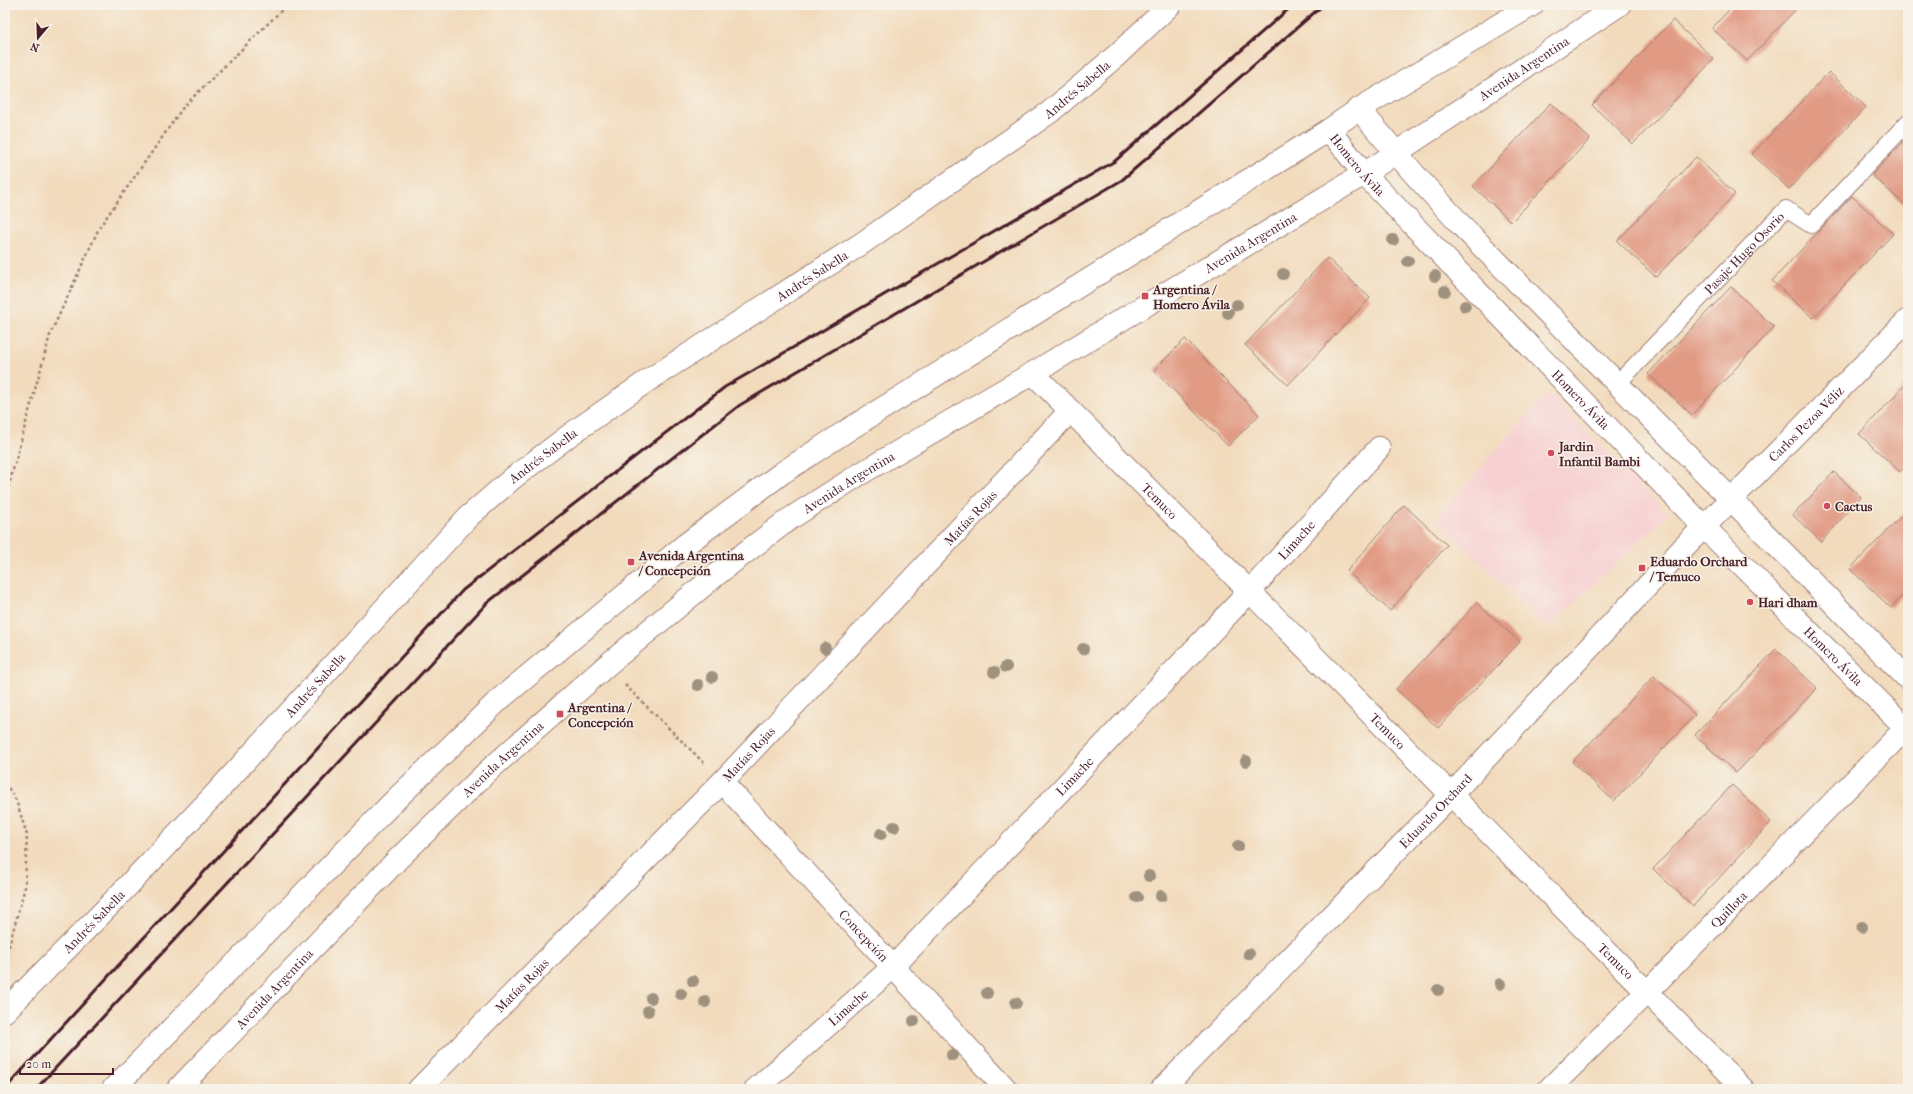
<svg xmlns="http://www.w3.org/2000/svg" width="1913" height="1094" viewBox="0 0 1913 1094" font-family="'IM FELL French Canon',serif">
  <rect width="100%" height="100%" fill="#f7f3e8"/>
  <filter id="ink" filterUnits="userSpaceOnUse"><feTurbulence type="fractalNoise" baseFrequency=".025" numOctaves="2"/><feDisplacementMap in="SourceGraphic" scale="8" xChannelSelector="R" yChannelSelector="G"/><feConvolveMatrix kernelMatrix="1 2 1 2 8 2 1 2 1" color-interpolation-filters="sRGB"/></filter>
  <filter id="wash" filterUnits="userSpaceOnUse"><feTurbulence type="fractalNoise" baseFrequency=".012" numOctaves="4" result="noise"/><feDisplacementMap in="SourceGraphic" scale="16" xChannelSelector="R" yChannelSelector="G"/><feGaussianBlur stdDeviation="0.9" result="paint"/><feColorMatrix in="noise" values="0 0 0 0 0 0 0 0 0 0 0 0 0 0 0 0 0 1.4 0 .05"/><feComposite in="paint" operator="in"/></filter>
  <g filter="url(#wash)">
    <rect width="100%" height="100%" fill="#f2dbbd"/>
    <!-- built -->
    <path fill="#f7cfd1" d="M1548 393 1668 514 1547 628 1436 518Z"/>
    <g id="blocks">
      <!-- building -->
      <path fill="#e19a83" d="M1734 5H1800L1747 61 1712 28Z
        M1673 20 1714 59 1633 144 1592 105Z
        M1829 72 1866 107 1789 189 1752 154Z
        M1551 103 1590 139 1511 222 1473 186Z
        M1908 137V208L1872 175Z
        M1696 157 1735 194 1656 277 1617 241Z
        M1852 196 1893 234 1813 318 1772 281Z
        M1327 258 1370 298 1288 385 1245 345Z
        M1731 287 1774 327 1692 415 1648 374Z
        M1185 339 1259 415 1228 446 1154 370Z
        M1908 382V463L1900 472 1859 434Z
        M1834 472 1861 497 1821 542 1793 515Z
        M1404 505 1447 545 1390 611 1347 571Z
        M1908 509V590L1891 608 1850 569Z
        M1477 603 1520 642 1438 728 1396 689Z
        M1776 649 1817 688 1736 773 1695 735Z
        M1654 676 1695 715 1614 801 1572 762Z
        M1732 785 1771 822 1693 906 1653 869Z"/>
    </g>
  </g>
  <g filter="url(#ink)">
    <use href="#blocks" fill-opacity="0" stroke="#9e7d74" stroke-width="1"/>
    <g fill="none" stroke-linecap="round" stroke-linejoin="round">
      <defs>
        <g id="lane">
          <path id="s1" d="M1616 385 1786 209 1811 225 1908 122"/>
        </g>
        <g id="street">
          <path id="s2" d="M1033 373 1743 1089"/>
          <path id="s3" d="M722 782 1006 1089"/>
          <path id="s4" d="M419 1089 722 782 1070 411"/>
          <path id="s5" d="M756 1089 893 967 1249 592 1379 448"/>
          <path id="s6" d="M1162 1089 1451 795 1684 547 1908 320"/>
          <path id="s7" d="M1549 1089 1670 969 1906 728"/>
        </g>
        <g id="secondary">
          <path d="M1359 109 1416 176 1460 224 1908 679"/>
          <path id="s8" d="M1329 130 1364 174 1704 527 1908 730"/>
          <path id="s9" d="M5 1011 102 913 216 793 468 517 513 478 571 434 647 381 861 244 1050 112 1117 55 1170 5"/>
        </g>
        <g id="primary">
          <path d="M113 1089 394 801 500 699 685 545 782 473 851 428 1329 130 1359 109 1532 5"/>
          <path id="s10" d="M178 1089 397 860 488 771 606 666 721 571 788 520 860 474 1033 373 1364 174 1619 5"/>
        </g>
      </defs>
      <!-- lane casing -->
      <use href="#lane" stroke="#9e7d74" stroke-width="18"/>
      <!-- street casing -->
      <use href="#street" stroke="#9e7d74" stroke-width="24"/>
      <!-- secondary casing -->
      <use href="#secondary" stroke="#9e7d74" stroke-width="24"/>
      <!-- primary casing -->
      <use href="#primary" stroke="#9e7d74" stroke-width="24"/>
      <!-- path -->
      <path stroke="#9e7d74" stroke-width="2.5" stroke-dasharray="3 3" stroke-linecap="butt" d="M5 499 50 335 99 228 184 106 287 5
        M625 685 704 763
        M5 783 16 800 27 835 25 887 5 961"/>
      <!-- lane -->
      <use href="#lane" stroke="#fff" stroke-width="16"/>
      <!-- street -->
      <use href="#street" stroke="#fff" stroke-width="22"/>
      <!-- secondary -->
      <use href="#secondary" stroke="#fff" stroke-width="22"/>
      <!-- primary -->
      <use href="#primary" stroke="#fff" stroke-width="22"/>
      <!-- rail -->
      <path stroke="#4a1f2b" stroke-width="3" d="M5 1089 463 590 725 387 1115 161 1293 5
        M36 1089 487 603 740 405 1122 180 1323 5"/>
    </g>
    <!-- trees -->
    <g fill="#9e927f">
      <circle cx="1393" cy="240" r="6"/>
      <circle cx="1408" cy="261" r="6"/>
      <circle cx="1283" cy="274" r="6"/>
      <circle cx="1435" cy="276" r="6"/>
      <circle cx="1445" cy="291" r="6"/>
      <circle cx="1237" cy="305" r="6"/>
      <circle cx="1465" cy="306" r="6"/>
      <circle cx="1228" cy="313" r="6"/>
      <circle cx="825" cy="648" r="6"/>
      <circle cx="1083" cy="649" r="6"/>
      <circle cx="1006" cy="667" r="6"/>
      <circle cx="994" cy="672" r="6"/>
      <circle cx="712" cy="677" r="6"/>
      <circle cx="698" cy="685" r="6"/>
      <circle cx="1246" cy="761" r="6"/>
      <circle cx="894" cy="827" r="6"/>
      <circle cx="881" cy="834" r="6"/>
      <circle cx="1238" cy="846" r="6"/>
      <circle cx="1149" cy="876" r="6"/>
      <circle cx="1161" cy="896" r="6"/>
      <circle cx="1137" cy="897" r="6"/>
      <circle cx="1862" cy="927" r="6"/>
      <circle cx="1249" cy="954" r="6"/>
      <circle cx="693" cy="981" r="6"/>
      <circle cx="1500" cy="984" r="6"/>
      <circle cx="1438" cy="990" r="6"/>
      <circle cx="987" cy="993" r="6"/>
      <circle cx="681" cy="994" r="6"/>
      <circle cx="651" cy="998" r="6"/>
      <circle cx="705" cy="1002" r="6"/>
      <circle cx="1016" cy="1003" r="6"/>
      <circle cx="648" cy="1011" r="6"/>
      <circle cx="914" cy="1021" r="6"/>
      <circle cx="952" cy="1055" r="6"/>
    </g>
  </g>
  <!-- markers -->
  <g fill="#d1495b" stroke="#f7f3e8" stroke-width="1.5">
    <rect x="1141" y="292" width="8" height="8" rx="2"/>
    <circle cx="1551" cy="453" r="4"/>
    <circle cx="1827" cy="506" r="4"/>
    <rect x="627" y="558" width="8" height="8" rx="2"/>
    <rect x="1638" y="564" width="8" height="8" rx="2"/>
    <circle cx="1750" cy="602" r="4"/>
    <rect x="556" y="710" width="8" height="8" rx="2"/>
  </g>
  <g text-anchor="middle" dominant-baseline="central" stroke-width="3" stroke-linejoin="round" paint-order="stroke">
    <!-- street labels -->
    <g font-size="13" fill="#4a1f2b" stroke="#f7f3e8">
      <text stroke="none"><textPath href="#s10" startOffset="1699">Avenida Argentina</textPath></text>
      <text stroke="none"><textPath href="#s9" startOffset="1422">Andrés Sabella</textPath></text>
      <text stroke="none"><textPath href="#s8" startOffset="45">Homero Ávila</textPath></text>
      <text stroke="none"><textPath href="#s10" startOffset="1375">Avenida Argentina</textPath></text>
      <text stroke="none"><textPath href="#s1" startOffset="184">Pasaje Hugo Osorio</textPath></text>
      <text stroke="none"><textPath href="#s9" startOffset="1098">Andrés Sabella</textPath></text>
      <text stroke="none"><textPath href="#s8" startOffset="369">Homero Ávila</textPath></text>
      <text stroke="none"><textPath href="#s6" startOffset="926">Carlos Pezoa Véliz</textPath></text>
      <text stroke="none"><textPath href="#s9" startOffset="774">Andrés Sabella</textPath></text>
      <text stroke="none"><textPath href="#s10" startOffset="907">Avenida Argentina</textPath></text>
      <text stroke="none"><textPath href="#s2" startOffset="180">Temuco</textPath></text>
      <text stroke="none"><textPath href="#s4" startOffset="794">Matías Rojas</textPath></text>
      <text stroke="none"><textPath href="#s5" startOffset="771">Limache</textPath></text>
      <text stroke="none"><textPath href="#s8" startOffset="729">Homero Ávila</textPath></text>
      <text stroke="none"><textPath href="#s9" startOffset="450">Andrés Sabella</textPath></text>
      <text stroke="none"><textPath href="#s2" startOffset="504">Temuco</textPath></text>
      <text stroke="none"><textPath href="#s4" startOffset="470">Matías Rojas</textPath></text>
      <text stroke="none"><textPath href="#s10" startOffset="463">Avenida Argentina</textPath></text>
      <text stroke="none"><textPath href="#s5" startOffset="447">Limache</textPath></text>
      <text stroke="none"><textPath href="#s6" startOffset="390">Eduardo Orchard</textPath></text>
      <text stroke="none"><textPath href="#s7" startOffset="254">Quillota</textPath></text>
      <text stroke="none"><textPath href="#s9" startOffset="126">Andrés Sabella</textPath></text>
      <text stroke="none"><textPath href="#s3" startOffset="209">Concepción</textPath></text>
      <text stroke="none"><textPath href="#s2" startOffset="828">Temuco</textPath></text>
      <text stroke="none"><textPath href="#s4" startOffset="146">Matías Rojas</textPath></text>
      <text stroke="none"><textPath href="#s10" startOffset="139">Avenida Argentina</textPath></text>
      <text stroke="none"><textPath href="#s5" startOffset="123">Limache</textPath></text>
    </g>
    <!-- poi labels -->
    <g font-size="13" font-weight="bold" fill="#4a1f2b" stroke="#f7f3e8" text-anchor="start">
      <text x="1153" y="289">Argentina /<tspan x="1153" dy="15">Homero Ávila</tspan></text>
      <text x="1559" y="446">Jardin<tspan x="1559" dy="15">Infantil Bambi</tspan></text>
      <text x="1835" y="506">Cactus</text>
      <text x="639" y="555">Avenida Argentina<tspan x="639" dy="15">/ Concepción</tspan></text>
      <text x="1650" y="561">Eduardo Orchard<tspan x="1650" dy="15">/ Temuco</tspan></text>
      <text x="1758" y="602">Hari dham</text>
      <text x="568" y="707">Argentina /<tspan x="568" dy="15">Concepción</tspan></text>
    </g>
  </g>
  <!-- margin -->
  <rect width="1913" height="1094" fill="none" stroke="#f7f3e8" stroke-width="20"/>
  <!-- north arrow -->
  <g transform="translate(38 38) rotate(199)" stroke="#f7f3e8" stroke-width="3" paint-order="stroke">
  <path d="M0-3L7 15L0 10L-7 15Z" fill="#4a1f2b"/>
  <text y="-6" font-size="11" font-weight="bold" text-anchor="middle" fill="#4a1f2b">N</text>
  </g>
  <!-- scale -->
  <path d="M20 1068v6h93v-6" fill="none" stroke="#4a1f2b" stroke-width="2"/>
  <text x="26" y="1068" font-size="12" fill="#4a1f2b" stroke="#f7f3e8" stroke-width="3" paint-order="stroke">20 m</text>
</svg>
